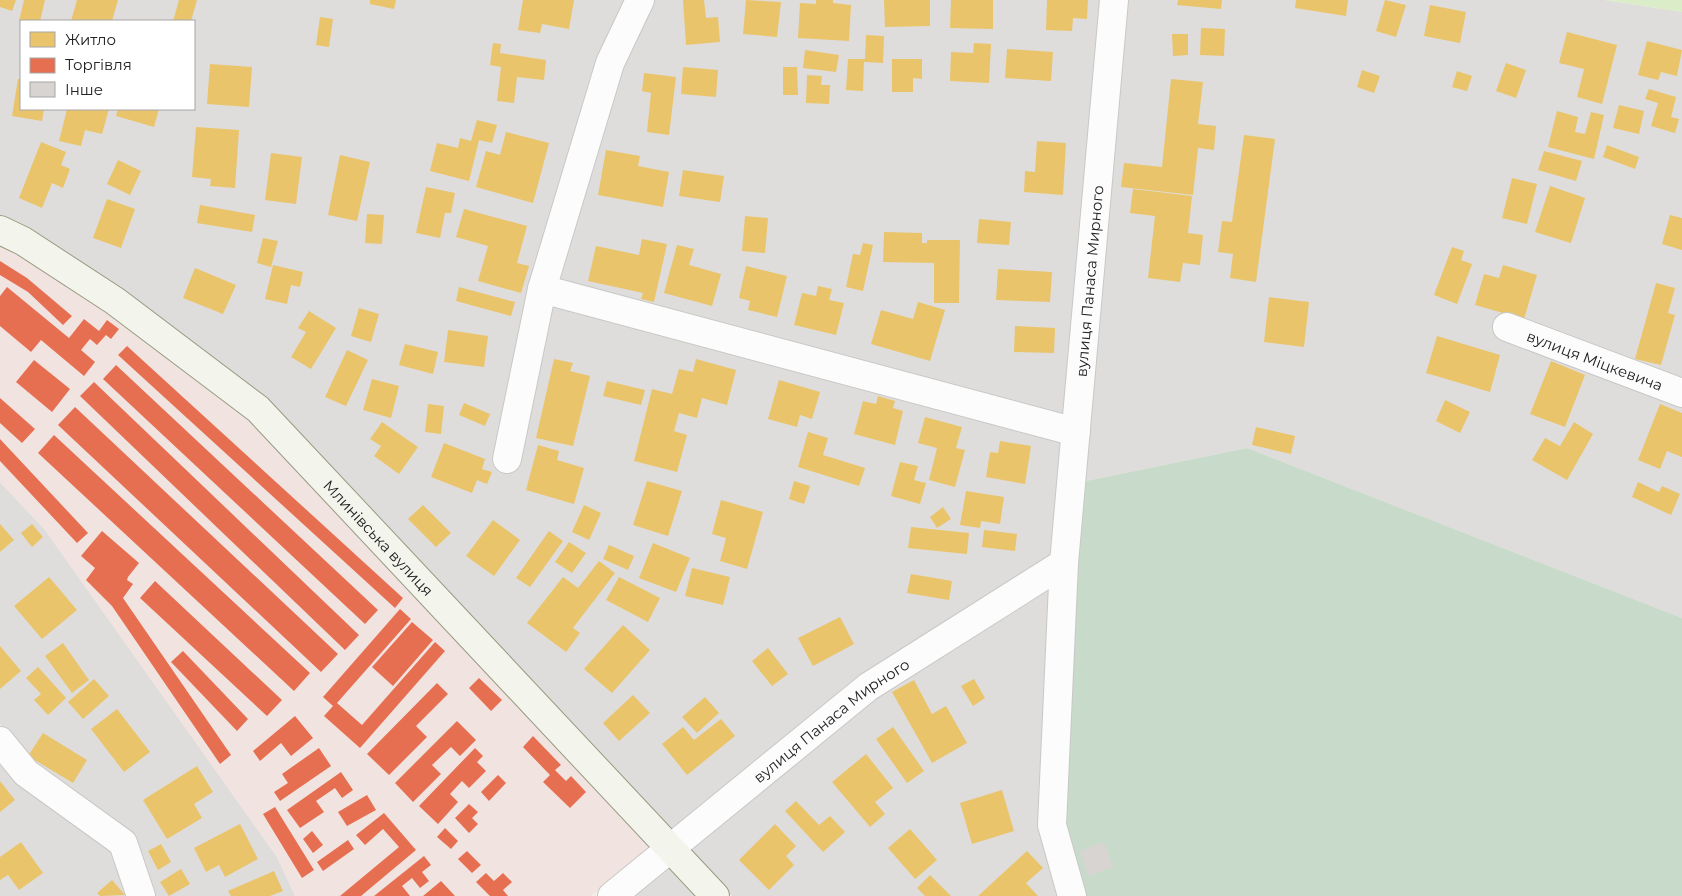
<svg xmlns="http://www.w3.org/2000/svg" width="1682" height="896" viewBox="0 0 1682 896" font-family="Montserrat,sans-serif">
  <rect width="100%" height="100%" fill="#f0eeea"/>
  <!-- residential -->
  <path fill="#dfdddb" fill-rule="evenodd" d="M0 0H629L549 303 1062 440 1052 555 860 676 668 832 29 231 0 216ZM21 21H194V109H21Z
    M650 0H1102L1064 418 554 282 619 66Z
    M1127 0H1605L1682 12V618L1247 448 1086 481Z
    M0 482 45 530 277 857 295 896H152L33 765 0 724Z
    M1050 586 1059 896H732L686 849 875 696Z
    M0 758 114 849 130 896H0Z
    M667 865 698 896H630Z"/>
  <!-- commercial -->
  <path fill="#f1e3e0" d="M0 243 108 310 250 418 650 846 591 896H295L277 857 45 530 0 482Z"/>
  <!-- grass -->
  <path fill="#daedc8" d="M1605 0H1682V12Z"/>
  <!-- cemetery -->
  <path fill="#c8dbca" d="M1247 448 1682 618V896H1086L1065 823 1077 561 1086 481Z"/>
  <!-- homes -->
  <path fill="#e9c46a" d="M0 0H16L12 11 0 7Z
    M24 0H45L40 21H19Z
    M77 0H118L112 21H71Z
    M179 0H197L191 21H173Z
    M370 0H396L394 9 370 4Z
    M523 0H574L569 29 542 24 540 33 518 30Z
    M683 0H704L706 18 718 17 720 42 686 45Z
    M746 0 781 2 777 37 743 34Z
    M816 0H833V3L851 5 849 41 798 38 800 3 816 4Z
    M884 0H930V26L885 27Z
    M951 0H993V29L950 28Z
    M1047 0H1088L1087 19 1073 18 1072 31 1046 30Z
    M1178 0H1222L1221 9 1177 5Z
    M1296 0H1348L1346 16 1295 8Z
    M1385 0 1406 5 1396 37 1376 31Z
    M1430 5 1466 12 1460 43 1424 36Z
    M320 17 333 19 329 47 316 45Z
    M1201 28 1225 29 1224 56 1200 55Z
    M1567 32 1617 45 1602 104 1577 97 1584 69 1559 63Z
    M1172 34H1188V55L1173 56Z
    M866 35 884 36 883 63 864 62 863 91 846 90 848 59H865Z
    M1647 41 1682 50 1677 76 1661 72 1658 80 1638 75Z
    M493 43 501 44 500 53 546 60 544 80 517 77 514 103 497 101 501 67 490 65Z
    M974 43 991 44 989 83 950 81 951 52 973 53Z
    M1007 49 1053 52 1051 81 1005 78Z
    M805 50 839 55 836 72 803 68Z
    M892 59H922V79L913 78V92H892Z
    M1506 63 1526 70 1516 98 1496 91Z
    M210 64 252 67 249 107 207 104Z
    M683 67 718 70 716 97 681 94Z
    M783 67H797L798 95H783Z
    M1362 70 1380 76 1374 93 1357 87Z
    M1457 71 1472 76 1467 91 1452 87Z
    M644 73 676 77 669 135 647 132 651 93 642 91Z
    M807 75 822 76 821 85H830L829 104 806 103Z
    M18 79H21V109H44L42 121 12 116Z
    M1171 79 1203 82 1198 124 1216 126 1214 150 1198 148 1193 195 1121 187 1124 163 1162 167Z
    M1649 89 1676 97 1671 117 1679 119 1675 133 1651 126 1658 103 1645 99Z
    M1619 105 1644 111 1639 134 1613 128Z
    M67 109H109L102 134 85 130 81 146 59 141Z
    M118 109H159L154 127 116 116Z
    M1557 111 1578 117 1575 132 1585 134 1591 112 1604 115 1594 159 1548 147Z
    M477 120 497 125 492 143 479 140 469 181 430 171 437 143 458 148 460 138 471 141Z
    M196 127 239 130 235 188 210 186 211 179 192 177Z
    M506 132 549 143 533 203 476 187 486 151 500 155Z
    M1244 135 1275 139 1256 282 1230 278 1233 254 1218 252 1222 221 1232 222Z
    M1037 141 1066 143 1063 195 1024 192 1025 171 1035 172Z
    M41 142 66 152 61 165 70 169 63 188 52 183 42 208 19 198Z
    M1607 145 1639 157 1635 169 1603 157Z
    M606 150 640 156 638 166 669 172 663 207 598 195Z
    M1544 151 1582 161 1576 181 1538 170Z
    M271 153 302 157 296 204 265 200Z
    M340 155 370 162 357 221 328 215Z
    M118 160 141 171 130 195 107 184Z
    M683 170 724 176 720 202 679 196Z
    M1512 178 1537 184 1527 224 1502 218Z
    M1550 186 1585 198 1571 243 1535 232Z
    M426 187 455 193 451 213H445L440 238 416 233Z
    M1133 189 1192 196 1188 233 1203 235 1200 265 1183 263 1180 282 1148 278 1155 216 1130 213Z
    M107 199 135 209 121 248 93 238Z
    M200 205 255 215 252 232 197 223Z
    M464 209 527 226 517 263 529 266 521 293 478 281 488 246 456 237Z
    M367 214 384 215 382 244 365 243Z
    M1670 215 1682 218V250L1662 244Z
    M745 216 768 218 765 253 742 251Z
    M979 219 1011 222 1009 245 977 243Z
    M884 232 922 233V243H927V240H960L959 303H934V263L883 262Z
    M263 238 278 241 271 267 257 263Z
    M642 239 667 244 654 302 641 299 643 293 588 281 596 246 639 255Z
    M863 243 873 245 863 291 846 287 853 254 860 255Z
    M677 245 694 249 689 265 721 274 712 306 664 293Z
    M1452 247 1464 251 1461 260 1472 264 1457 304 1434 295Z
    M273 265 303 272 300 287 291 285 287 304 265 299Z
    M1503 265 1537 275 1524 319 1475 305 1484 274 1499 278Z
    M746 266 787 276 777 317 748 310 750 301 739 298Z
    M195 268 236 285 223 314 183 298Z
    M998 269 1052 272 1050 302 996 300Z
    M1656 283 1675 288 1668 313 1675 315 1661 365 1635 359Z
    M818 286 832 289 829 300 844 303 836 335 794 325 802 293 816 296Z
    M459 287 515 302 511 316 456 301Z
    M1269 297 1309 302 1304 347 1264 342Z
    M918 302 945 310 930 361 871 344 881 310 913 319Z
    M359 308 379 314 371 342 351 336Z
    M309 311 336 328 311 369 291 357 306 332 298 328Z
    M1015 326 1055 328 1054 353 1014 352Z
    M448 330 488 336 484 367 444 362Z
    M1437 336 1500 355 1490 392 1426 373Z
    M405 344 438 352 433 374 399 365Z
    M347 350 368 360 346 406 325 397Z
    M554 359 573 363 570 371 590 376 573 446 536 438Z
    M696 359 736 370 727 405 702 398 697 418 679 413 674 431 687 435 677 472 634 461 652 389 672 394 679 369 693 372Z
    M1551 361 1585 375 1565 427 1530 414Z
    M372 379 399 386 391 418 363 410Z
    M779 380 820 392 812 419 800 415 797 427 768 419Z
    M607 381 645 390 641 405 603 396Z
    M878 396 895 401 893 408 903 411 895 445 854 434 863 401 876 404Z
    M1445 400 1470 412 1460 433 1436 421Z
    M464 403 490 414 485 426 459 415Z
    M428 404 444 406 441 434 425 432Z
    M1660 404 1682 413V457L1667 451 1660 469 1638 460Z
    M925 417 962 427 956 448 965 450 955 487 929 480 937 448 918 443Z
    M382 422 418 447 399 474 374 456 381 446 370 439Z
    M1574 422 1593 434 1567 480 1532 460 1545 438 1560 446Z
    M1256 427 1295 436 1291 454 1252 445Z
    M808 432 828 438 823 455 865 468 859 486 798 467Z
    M1000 441 1031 446 1025 484 986 477 990 452 998 453Z
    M444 443 485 459 482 469 492 472 487 484 477 480 472 493 431 477Z
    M538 445 559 451 557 460 584 468 574 504 526 490Z
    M900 462 918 466 914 480 926 483 920 504 891 496Z
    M647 481 682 491 668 536 633 525Z
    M794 481 810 486 804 504 789 499Z
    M1638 482 1659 492 1662 486 1680 494 1671 515 1632 497Z
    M966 491 1004 497 1000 524 981 521 980 528 960 525Z
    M721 500 763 512 747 569 720 561 726 538 712 534Z
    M423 505 451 533 436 547 408 519Z
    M584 505 601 513 589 540 572 532Z
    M943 507 951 519 937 528 930 517Z
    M493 520 520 540 494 576 466 556Z
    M0 524 14 540 0 552Z
    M32 524 43 537 32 547 21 533Z
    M911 527 969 533 967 554 908 548Z
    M984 530 1017 534 1015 551 982 547Z
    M549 531 563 541 530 587 516 578Z
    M569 542 586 553 572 573 555 562Z
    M653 543 690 558 676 592 639 578Z
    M609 545 634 556 628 570 603 559Z
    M599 561 615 573 573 628 580 633 566 652 527 623 563 577 578 588Z
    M692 568 730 577 723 605 685 596Z
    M911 574 952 581 949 600 907 593Z
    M49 577 77 610 42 639 14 606Z
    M619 577 660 598 648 622 606 600Z
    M840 617 854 644 813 666 798 638Z
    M623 625 650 650 612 693 584 669Z
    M63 643 89 680 72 693 45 656Z
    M0 646 21 671 0 689Z
    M768 648 788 674 772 686 752 661Z
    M38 667 66 698 48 715 34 700 41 694 26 678Z
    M94 679 109 696 83 719 68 702Z
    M974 679 985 698 973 706 961 686Z
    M914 680 932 714 946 706 967 743 932 763 892 692Z
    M633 695 650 713 619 741 603 723Z
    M705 697 719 713 697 733 682 717Z
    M117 709 150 752 124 772 91 729Z
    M721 719 735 736 687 775 662 744 683 727 694 740Z
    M893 727 924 771 907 783 876 739Z
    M43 733 87 760 73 783 28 756Z
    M866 754 893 788 875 802 885 814 870 827 832 782Z
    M197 766 213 792 194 804 202 818 167 839 143 800Z
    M0 781 15 800 0 812Z
    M1002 790 1014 831 972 844 960 803Z
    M796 801 819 825 830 816 845 832 823 852 785 811Z
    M240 824 258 859 225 877 219 865 206 872 194 848Z
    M775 824 796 846 786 856 794 865 769 890 739 860Z
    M910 829 937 860 915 879 888 848Z
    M21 842 43 873 19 890 8 875 0 880V857Z
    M161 844 171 862 158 870 148 851Z
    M1027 851 1043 868 1026 883 1038 896H978Z
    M181 869 190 884 169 896 160 882Z
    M274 871 283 891 270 896H231L228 891Z
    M930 875 951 896H925L917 888Z
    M112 880 125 895 100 896 97 893Z"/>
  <!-- shops -->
  <path fill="#e76f51" d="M0 261 27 278 72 316 63 325 28 292 0 275Z
    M7 287 69 338 84 319 99 331 107 320 119 329 111 339 106 335 97 345 90 339 81 350 95 362 84 376 41 340 31 352 0 326V296Z
    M127 346 403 598 395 608 118 355Z
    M34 360 70 389 52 412 16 382Z
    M116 365 378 610 365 624 103 379Z
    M94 382 359 635 345 650 80 396Z
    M0 398 35 429 22 443 0 423Z
    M75 407 338 654 321 672 58 425Z
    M54 435 310 673 294 691 38 453Z
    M0 439 88 533 77 543 0 461Z
    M102 531 139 563 128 577 127 580 133 584 123 598 231 755 220 764 112 606 86 580 95 568 81 556Z
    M155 581 282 700 267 716 140 598Z
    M400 609 411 619 337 703 362 725 435 642 445 651 360 748 324 716 333 706 323 697Z
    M412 622 433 640 393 686 372 667Z
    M183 651 248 719 237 731 171 662Z
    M479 678 502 700 491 711 469 688Z
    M437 683 448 694 416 726 427 737 389 775 367 754Z
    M295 716 313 738 291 756 281 743 260 761 253 751Z
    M457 721 476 740 460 756 451 747 432 765 441 774 413 802 395 783Z
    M533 736 561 765 555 770 566 781 571 776 586 792 570 808 543 782 550 775 523 747Z
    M319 748 331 766 280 801 274 792 288 783 282 774Z
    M475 748 483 756 477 762 486 771 469 788 462 781 450 794 458 802 438 824 419 806Z
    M341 772 353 790 342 798 335 788 316 801 324 812 300 828 287 810Z
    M498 775 506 783 489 801 481 792Z
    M367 795 376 810 347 826 338 812Z
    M469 804 478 812 472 818 478 824 469 833 455 818Z
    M275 807 314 870 302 878 263 814Z
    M384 813 416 850 361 896H340L399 847 383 829 365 845 356 835Z
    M445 828 458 841 451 849 437 837Z
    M312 831 323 845 313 853 303 839Z
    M348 840 354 849 323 871 317 862Z
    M467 851 481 865 472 873 458 859Z
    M424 856 431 865 422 872 429 881 420 888 412 878 402 886 410 896H374Z
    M486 873 494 881 503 873 512 882 503 890 508 896H490L476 882Z
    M441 881 455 896H423Z"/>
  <!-- building -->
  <path fill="#d7d4d1" d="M1104 842 1113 867 1088 876 1080 851Z"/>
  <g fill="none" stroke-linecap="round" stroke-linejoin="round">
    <defs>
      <g id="minor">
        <path d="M542 289 1076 432"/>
        <path id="s1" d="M1507 327 1682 393"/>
        <path d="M507 459 542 289 610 63 640 0"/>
        <path d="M0 741 26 773 123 843 141 896"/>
        <path id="s2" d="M612 896 868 687 1064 563"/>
      </g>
      <g id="tertiary">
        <path id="s3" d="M1072 896 1052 825 1064 563 1114 0"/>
      </g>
      <g id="secondary">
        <path id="s4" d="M0 230 23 241 115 301 258 409 715 896"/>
      </g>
    </defs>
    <!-- minor casing -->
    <use href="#minor" stroke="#c8c8c6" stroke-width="30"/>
    <!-- tertiary casing -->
    <use href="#tertiary" stroke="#c8c8c6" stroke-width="30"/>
    <!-- secondary casing -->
    <use href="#secondary" stroke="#979a80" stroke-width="30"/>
    <!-- minor -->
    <use href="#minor" stroke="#fdfcfc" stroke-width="28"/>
    <!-- tertiary -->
    <use href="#tertiary" stroke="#fdfcfc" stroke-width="28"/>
    <!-- secondary -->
    <use href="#secondary" stroke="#f3f4ec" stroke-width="28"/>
  </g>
  <g text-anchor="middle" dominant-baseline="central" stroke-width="5" stroke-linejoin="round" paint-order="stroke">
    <!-- street labels -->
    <g font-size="15" fill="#212121" stroke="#fff">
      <text stroke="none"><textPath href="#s3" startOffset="619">вулиця Панаса Мирного</textPath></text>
      <text stroke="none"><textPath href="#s1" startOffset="94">вулиця Міцкевича</textPath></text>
      <text stroke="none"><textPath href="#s4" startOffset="491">Млинівська вулиця</textPath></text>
      <text stroke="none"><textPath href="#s2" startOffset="281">вулиця Панаса Мирного</textPath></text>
    </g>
  </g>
  <!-- legend -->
  <rect x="20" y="20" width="175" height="90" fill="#ffffff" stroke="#a6a6a6"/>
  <rect x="30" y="32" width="25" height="15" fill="#e9c46a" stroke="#a6a6a6"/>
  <text x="65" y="45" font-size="15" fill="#212121">Житло</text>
  <rect x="30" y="58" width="25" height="15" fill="#e76f51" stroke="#a6a6a6"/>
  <text x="65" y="70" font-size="15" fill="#212121">Торгівля</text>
  <rect x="30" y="82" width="25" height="15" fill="#d7d4d1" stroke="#a6a6a6"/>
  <text x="65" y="95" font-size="15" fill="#212121">Інше</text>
</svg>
